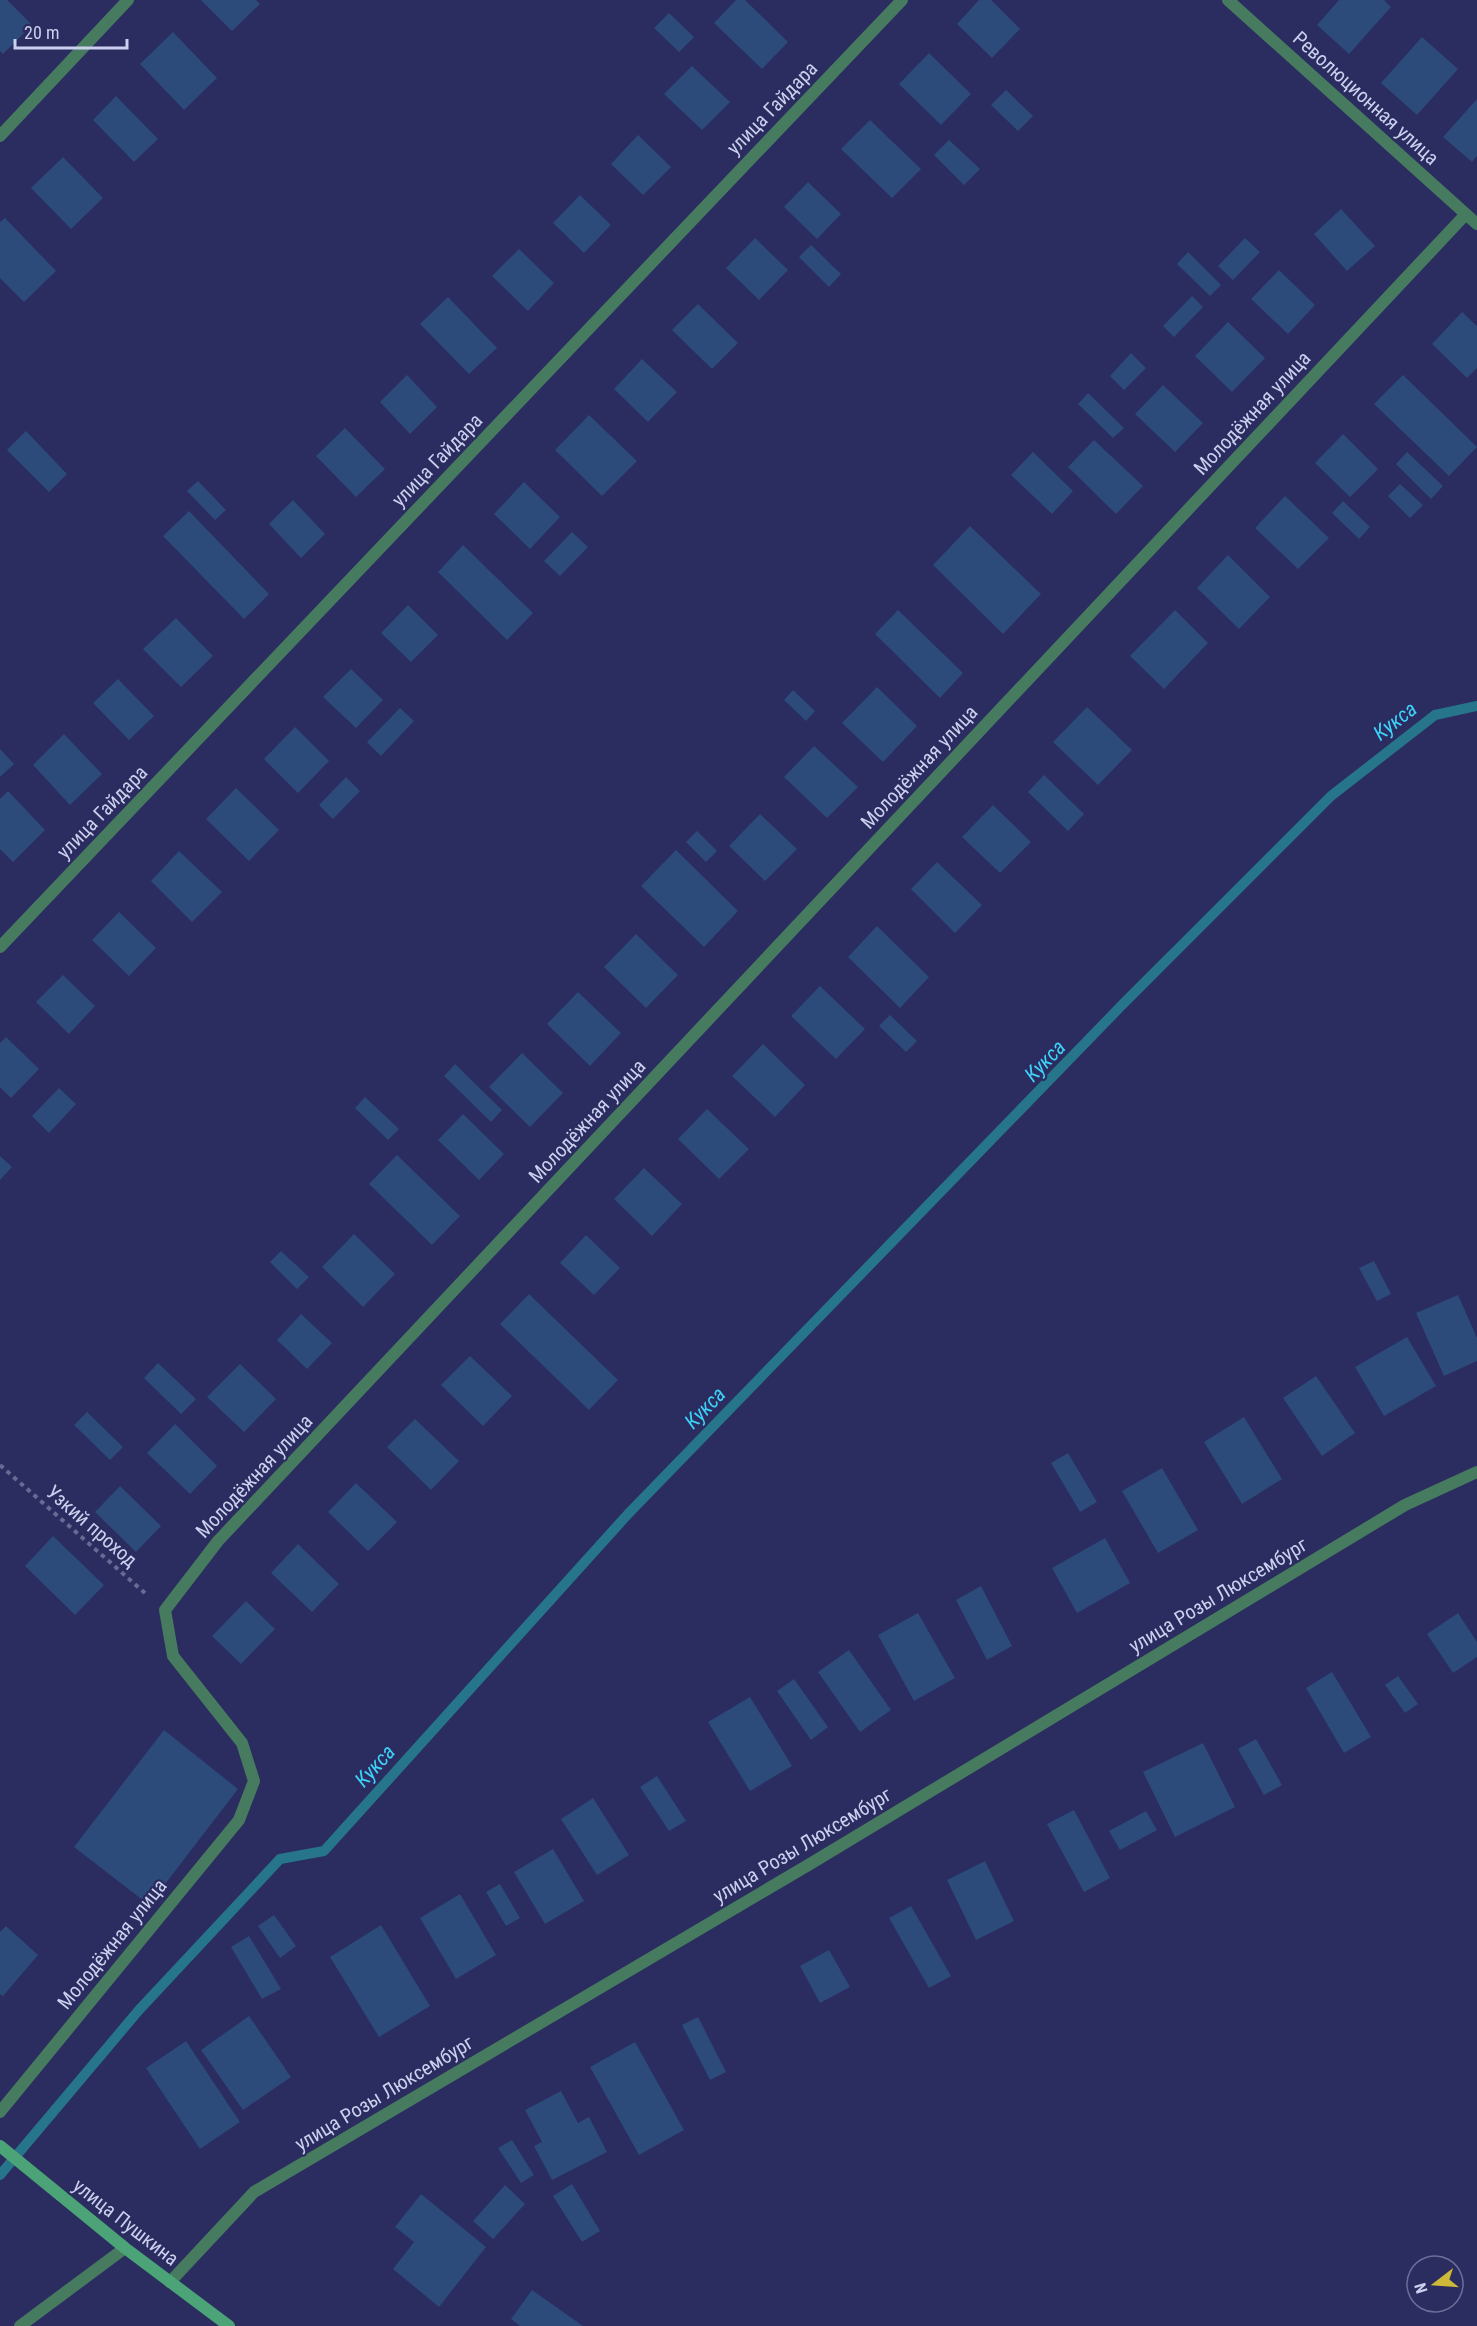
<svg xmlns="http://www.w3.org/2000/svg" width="1477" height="2326" viewBox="0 0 1477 2326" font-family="'Roboto Condensed',sans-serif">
  <rect width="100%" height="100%" fill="#2b2c5f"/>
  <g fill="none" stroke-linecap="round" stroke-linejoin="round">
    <!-- stream -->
    <path stroke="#26758a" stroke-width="10" d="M0 2175 139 2010 280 1859 324 1851 628 1514 1123 1004 1331 796 1435 715 1477 706"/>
  </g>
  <!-- building -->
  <path fill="#2c4a7a" d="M0 0H7L32 25 3 54 0 51Z
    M201 0H256L260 4 232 31Z
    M736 0H745L788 42 762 69 714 23Z
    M979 0H991L1020 29 992 58 957 24Z
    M1339 0H1384L1391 7 1349 54 1317 25Z
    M669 13 694 37 679 52 654 28Z
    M173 32 217 78 184 110 140 64Z
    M1422 37 1458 69 1417 115 1381 83Z
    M929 53 971 94 941 125 899 84Z
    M692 66 730 102 702 130 664 94Z
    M1006 90 1033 116 1018 131 991 105Z
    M116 96 158 139 134 162 93 120Z
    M1477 99V156L1472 162 1443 137Z
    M870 120 921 169 892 198 841 149Z
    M638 135 671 167 643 195 611 164Z
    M949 140 980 169 964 185 934 155Z
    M63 157 103 198 71 229 31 188Z
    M808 182 841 214 817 239 784 207Z
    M580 195 611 225 584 253 553 223Z
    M1341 209 1375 246 1347 271 1314 234Z
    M5 218 56 271 24 302 0 278V222Z
    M755 238 788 270 759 300 726 268Z
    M1245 238 1260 252 1233 280 1218 266Z
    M811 245 841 274 829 287 799 257Z
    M519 249 554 283 528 311 492 276Z
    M1188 252 1221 285 1210 296 1177 264Z
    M1279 270 1315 305 1288 334 1251 299Z
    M1192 296 1203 307 1174 337 1163 326Z
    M448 297 497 348 469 374 420 324Z
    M698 304 738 343 712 369 672 330Z
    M1462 312 1477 326V368L1467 378 1432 344Z
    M1228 322 1265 358 1232 392 1195 356Z
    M1131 353 1146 368 1124 390 1110 376Z
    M642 359 677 392 648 422 614 389Z
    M407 375 437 407 410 434 380 402Z
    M1403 375 1477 447 1449 476 1374 404Z
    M1163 385 1203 423 1175 452 1135 414Z
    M1088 393 1124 428 1113 438 1078 404Z
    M589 415 637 461 602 496 555 450Z
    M345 428 385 469 356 497 316 456Z
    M26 431 67 474 49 492 7 450Z
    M1343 434 1378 469 1350 497 1315 463Z
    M1094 440 1143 486 1116 514 1068 467Z
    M1033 452 1073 491 1052 514 1011 475Z
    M1407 452 1443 486 1431 499 1396 464Z
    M198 481 226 510 215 520 187 491Z
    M524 482 560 517 530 549 494 514Z
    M1400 484 1423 505 1410 518 1388 496Z
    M1285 496 1329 538 1298 569 1255 528Z
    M293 500 325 534 301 558 269 524Z
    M1343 501 1370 527 1359 539 1332 513Z
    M189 511 269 594 244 619 163 536Z
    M970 526 1041 594 1003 634 933 565Z
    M572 532 588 547 560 576 544 561Z
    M463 545 533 613 507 640 438 572Z
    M1228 555 1270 597 1239 629 1197 588Z
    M408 605 438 635 411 662 381 633Z
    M898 610 963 673 940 698 875 634Z
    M1175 610 1208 643 1164 689 1130 656Z
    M176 618 213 656 181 687 143 649Z
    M351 669 383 700 356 728 323 697Z
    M118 679 154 716 129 740 93 703Z
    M877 687 917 726 883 762 842 723Z
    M793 690 815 711 806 721 784 700Z
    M1087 707 1132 750 1098 785 1053 742Z
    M400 708 414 721 381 756 367 742Z
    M295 727 329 761 298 793 264 759Z
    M64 734 102 774 70 805 33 765Z
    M814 746 858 787 827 818 784 777Z
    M0 749 14 764 0 777Z
    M1044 775 1084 814 1068 831 1028 792Z
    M346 777 360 791 333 819 319 805Z
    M236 788 279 830 249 861 206 819Z
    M8 791 45 830 13 862 0 849V799Z
    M993 805 1031 842 1000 873 962 837Z
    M760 814 797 849 765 881 729 846Z
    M697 831 717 851 706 862 686 842Z
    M676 850 738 911 704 947 641 886Z
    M179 851 222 892 192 922 151 881Z
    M937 862 982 905 955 933 911 889Z
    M119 912 156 948 129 976 92 940Z
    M877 926 929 977 900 1008 848 957Z
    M636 934 678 975 646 1008 604 967Z
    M63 975 95 1006 69 1034 36 1002Z
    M820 986 865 1029 836 1059 791 1016Z
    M578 992 621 1033 590 1066 547 1024Z
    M890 1015 917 1041 906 1052 879 1026Z
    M6 1037 39 1069 11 1098 0 1087V1043Z
    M763 1044 805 1085 775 1117 732 1076Z
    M522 1053 563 1093 530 1127 489 1087Z
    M455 1064 502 1110 491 1122 444 1076Z
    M59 1088 76 1104 49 1133 32 1116Z
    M365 1097 399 1129 388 1140 355 1108Z
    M707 1109 749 1149 719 1179 678 1139Z
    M463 1114 504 1154 479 1180 438 1140Z
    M397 1155 460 1216 432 1245 369 1184Z
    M0 1156 12 1167 0 1180Z
    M644 1168 682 1204 652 1236 614 1199Z
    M354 1234 395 1274 363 1307 322 1267Z
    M586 1235 620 1268 594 1295 560 1263Z
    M281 1251 309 1277 297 1289 270 1262Z
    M1374 1261 1391 1294 1377 1301 1359 1268Z
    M529 1294 618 1380 589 1410 500 1324Z
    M1458 1295 1477 1338V1361L1444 1376 1416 1313Z
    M301 1314 332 1343 307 1369 277 1340Z
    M1407 1337 1436 1386 1384 1416 1355 1367Z
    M470 1356 512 1396 483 1426 441 1385Z
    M158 1363 196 1399 181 1414 144 1378Z
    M240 1364 276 1399 244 1432 207 1397Z
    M1316 1376 1355 1433 1322 1456 1283 1398Z
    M87 1412 123 1447 110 1460 74 1425Z
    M1244 1417 1282 1479 1242 1504 1204 1442Z
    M415 1419 459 1461 431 1490 387 1447Z
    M175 1424 217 1466 190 1494 147 1453Z
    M1068 1453 1097 1502 1080 1512 1051 1463Z
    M1162 1468 1198 1530 1158 1553 1122 1491Z
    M356 1483 397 1522 368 1551 328 1512Z
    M120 1486 161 1526 136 1552 95 1512Z
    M53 1536 104 1585 75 1615 25 1566Z
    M1105 1538 1130 1583 1077 1613 1052 1568Z
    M298 1544 339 1584 312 1612 271 1573Z
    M981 1586 1012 1646 987 1660 956 1600Z
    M246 1601 275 1629 241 1664 212 1636Z
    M918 1613 955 1678 914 1701 878 1635Z
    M1458 1613 1477 1642V1657L1453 1673 1427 1634Z
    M849 1650 891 1710 860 1732 818 1672Z
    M1332 1672 1371 1737 1344 1753 1306 1688Z
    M1398 1676 1418 1704 1405 1713 1385 1685Z
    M794 1679 828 1727 811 1740 777 1691Z
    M750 1697 792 1766 750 1791 708 1722Z
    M164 1730 238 1789 149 1905 74 1847Z
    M1256 1739 1282 1785 1264 1795 1238 1749Z
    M1203 1743 1235 1807 1175 1837 1143 1772Z
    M657 1776 686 1821 669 1831 640 1787Z
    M593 1798 629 1855 597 1875 561 1819Z
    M1074 1810 1110 1878 1084 1892 1047 1824Z
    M1146 1811 1157 1830 1120 1850 1109 1831Z
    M553 1849 584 1901 545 1924 514 1872Z
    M985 1861 1014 1921 976 1940 947 1880Z
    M500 1884 520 1918 506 1926 486 1892Z
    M460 1894 496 1955 456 1979 420 1918Z
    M911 1906 951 1976 929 1988 889 1918Z
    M274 1915 296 1946 280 1958 258 1926Z
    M381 1925 430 2006 379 2037 330 1957Z
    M6 1926 38 1955 3 1996 0 1994V1932Z
    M249 1936 281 1989 262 1999 231 1947Z
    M829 1950 850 1987 820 2003 800 1966Z
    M249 2016 291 2077 243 2110 201 2050Z
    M698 2017 726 2072 710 2080 682 2025Z
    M186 2041 240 2122 200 2149 146 2068Z
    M635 2042 684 2130 639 2155 590 2067Z
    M561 2091 578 2123 589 2117 607 2152 552 2180 534 2146 542 2142 525 2110Z
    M512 2140 534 2175 521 2183 498 2148Z
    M572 2184 600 2231 582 2242 553 2196Z
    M505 2185 525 2204 493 2239 473 2221Z
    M421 2194 486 2247 439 2307 393 2269 414 2242 395 2227Z
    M532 2290 583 2326H520L511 2319Z"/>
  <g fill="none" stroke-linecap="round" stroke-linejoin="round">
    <!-- path -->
    <path stroke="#686a96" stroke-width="4" stroke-dasharray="4.5 4.5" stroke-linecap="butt" d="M0 1465 146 1594"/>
    <!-- street -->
    <path stroke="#477b5f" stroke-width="12" d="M1228 0 1477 224
      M0 136 128 0
      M0 947 902 0
      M0 2112 239 1820 254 1781 242 1743 173 1656 165 1610 218 1541 1466 214
      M170 2282 254 2192 810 1864 1405 1505 1477 1472
      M20 2326 125 2248"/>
    <!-- secondary -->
    <path stroke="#4ba377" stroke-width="12" d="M0 2146 125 2248 229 2326"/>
  </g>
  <g text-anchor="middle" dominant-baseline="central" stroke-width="4.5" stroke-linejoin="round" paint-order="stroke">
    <!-- street labels -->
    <g font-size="20" fill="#cbd0ef" stroke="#2b2c5f">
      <text transform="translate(1366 98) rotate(42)">Революционная улица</text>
      <text transform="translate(772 108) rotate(-46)">улица Гайдара</text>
      <text transform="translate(1252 413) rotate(-47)">Молодёжная улица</text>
      <text transform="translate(437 460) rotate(-46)">улица Гайдара</text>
      <text transform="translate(919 767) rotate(-47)">Молодёжная улица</text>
      <text transform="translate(102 812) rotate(-46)">улица Гайдара</text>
      <text transform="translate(587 1121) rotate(-47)">Молодёжная улица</text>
      <text transform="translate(254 1476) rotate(-47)">Молодёжная улица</text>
      <text transform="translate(92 1526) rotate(41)">Узкий проход</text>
      <text transform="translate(1218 1595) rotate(-31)">улица Розы Люксембург</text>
      <text transform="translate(802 1845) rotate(-31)">улица Розы Люксембург</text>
      <text transform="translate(112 1944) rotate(-51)">Молодёжная улица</text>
      <text transform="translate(384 2093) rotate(-31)">улица Розы Люксембург</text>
      <text transform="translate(126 2222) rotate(38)">улица Пушкина</text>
    </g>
    <!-- water labels -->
    <g font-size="21" font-style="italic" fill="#3dd3f9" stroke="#2b2c5f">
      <text transform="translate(1395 721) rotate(-38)">Кукса</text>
      <text transform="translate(1045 1061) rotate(-46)">Кукса</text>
      <text transform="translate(705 1408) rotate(-46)">Кукса</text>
      <text transform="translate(375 1766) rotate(-48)">Кукса</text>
    </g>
  </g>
  <!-- north arrow -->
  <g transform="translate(1435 2284) rotate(253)"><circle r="28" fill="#2b2c5f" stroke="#6b6e99" stroke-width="1.5"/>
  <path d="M0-4.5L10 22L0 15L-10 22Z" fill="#ceb837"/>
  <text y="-9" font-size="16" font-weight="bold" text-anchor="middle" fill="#cbd0ef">N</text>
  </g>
  <!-- scale -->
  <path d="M15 39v9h112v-9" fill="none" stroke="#cbd0ef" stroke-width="3"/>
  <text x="24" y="39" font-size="18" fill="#cbd0ef" stroke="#2b2c5f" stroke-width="4.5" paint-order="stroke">20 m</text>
</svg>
